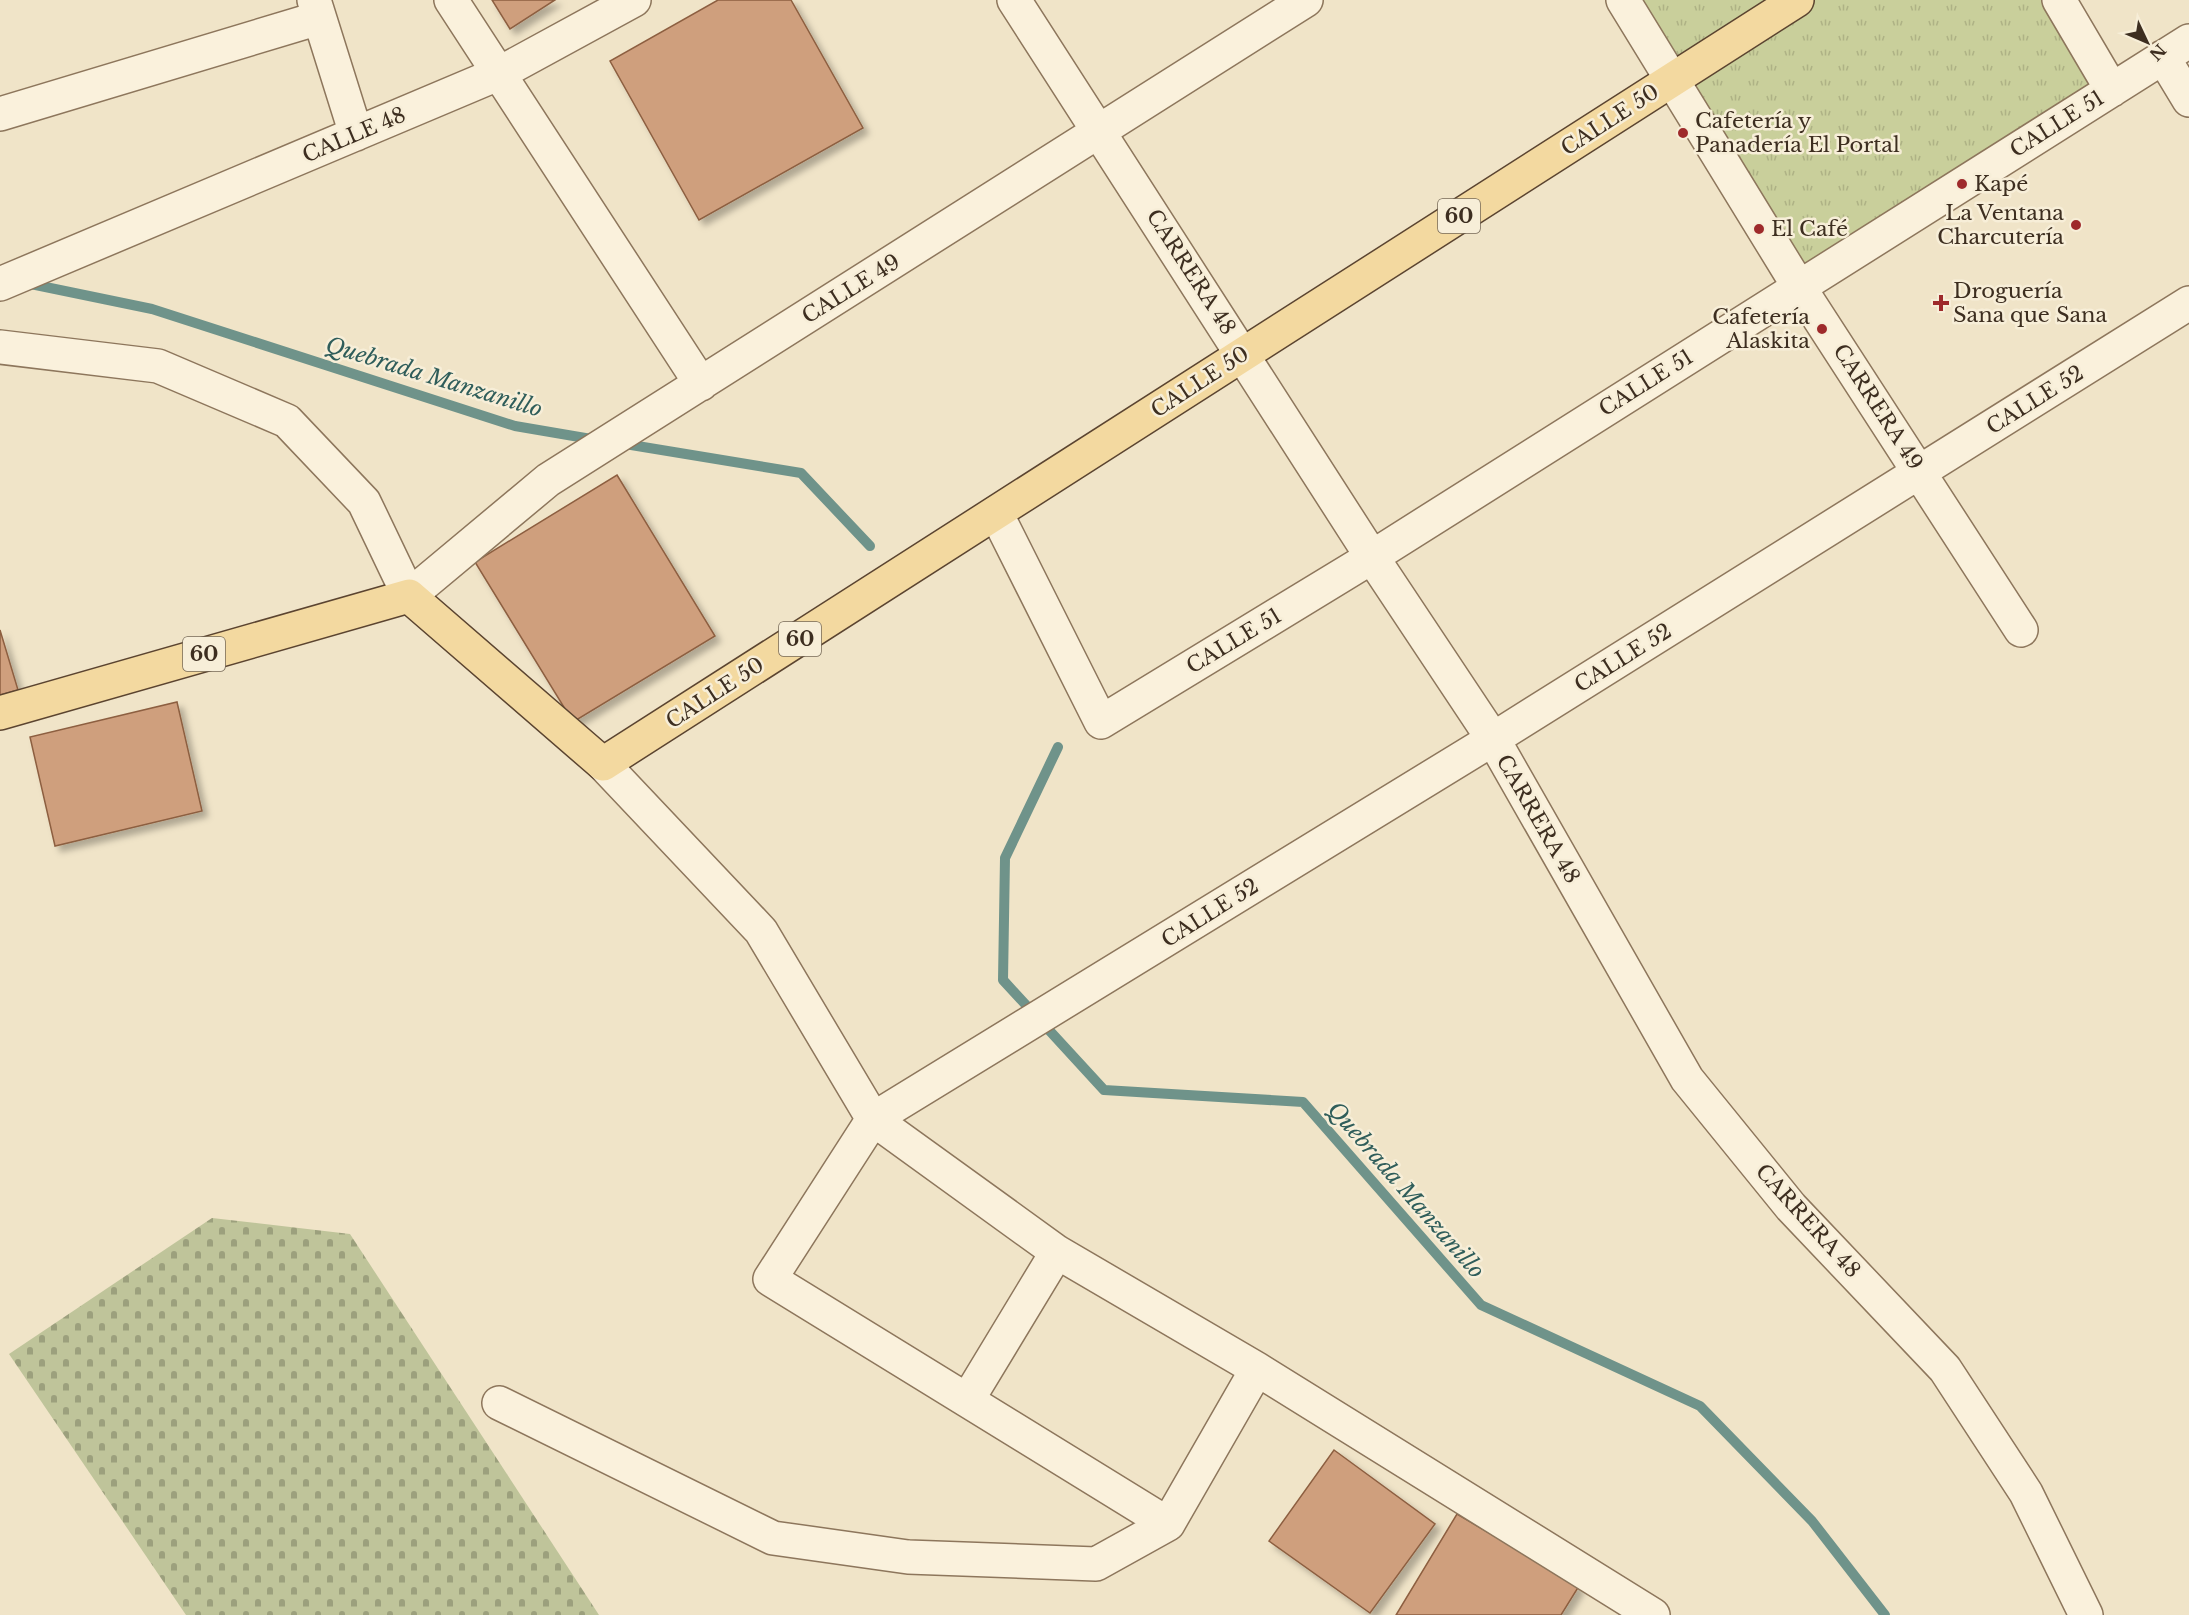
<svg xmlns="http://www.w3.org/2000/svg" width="2189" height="1615" viewBox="0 0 2189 1615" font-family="'Libre Baskerville',serif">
  <defs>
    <pattern id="cemetery-stones" width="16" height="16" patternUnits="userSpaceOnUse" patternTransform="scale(1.5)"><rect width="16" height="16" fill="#bfc49a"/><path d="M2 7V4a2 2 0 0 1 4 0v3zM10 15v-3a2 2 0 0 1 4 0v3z" fill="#9ca07d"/></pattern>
    <pattern id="park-tufts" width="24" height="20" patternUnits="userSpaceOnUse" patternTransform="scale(1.5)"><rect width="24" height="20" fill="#c9cf9b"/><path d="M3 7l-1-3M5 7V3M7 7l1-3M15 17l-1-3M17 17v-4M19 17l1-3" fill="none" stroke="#aeb285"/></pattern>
    <filter id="shadow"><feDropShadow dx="5.5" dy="5.5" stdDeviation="3" flood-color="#0004"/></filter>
  </defs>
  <rect width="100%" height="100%" fill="#f0e4c8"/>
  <!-- cemetery -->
  <path fill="url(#cemetery-stones)" d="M212 1218 350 1234 599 1615H186L9 1354Z"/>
  <!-- park -->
  <path fill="url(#park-tufts)" d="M1620 0H2059L2112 90 1799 287Z"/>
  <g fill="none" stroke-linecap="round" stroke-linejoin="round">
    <!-- stream -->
    <path stroke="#6f938a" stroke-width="10" d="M26 283 152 309 515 426 597 440
      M619 443 801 473 870 546
      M1058 747 1005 858 1003 980 1104 1090 1303 1102 1481 1305 1700 1406 1812 1521 1885 1615"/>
  </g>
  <!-- building -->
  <path fill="#cf9f7d" stroke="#8d5f41" stroke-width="1.5" filter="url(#shadow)" d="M492 0H555L510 29Z
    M718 0H791L863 128 699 220 610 61Z
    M617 475 715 636 573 722 475 562Z
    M0 630 18 690 0 695Z
    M177 702 202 811 55 846 30 737Z
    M1334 1450 1435 1524 1370 1613 1269 1541Z
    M1457 1514 1579 1586 1561 1615H1396Z"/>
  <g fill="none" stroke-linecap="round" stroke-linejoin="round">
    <defs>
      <path id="minor" d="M314 0 356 134
        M451 0 701 384
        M1014 0 1372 557 1493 739 1687 1079 1791 1207 1945 1369 2026 1493 2086 1615
        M1623 0 1799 287 2021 630
        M2059 0 2112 90
        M2163 57 2189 100
        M0 114 319 18
        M0 284 500 73 634 0
        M0 347 158 366 287 421 364 502 409 596 548 480 1306 0
        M996 513 1101 722 1372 557 2189 41
        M603 764 761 931 873 1119 1057 1252 1257 1369 1653 1615
        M968 1399 1057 1252
        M499 1403 773 1538 908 1557 1096 1564 1168 1524 1257 1369
        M1168 1524 770 1279 873 1119 1493 739 2189 303"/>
      <path id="major" d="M0 713 409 596 603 764 1797 0"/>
    </defs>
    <!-- minor casing -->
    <use href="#minor" stroke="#8d765c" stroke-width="36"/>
    <!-- major casing -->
    <use href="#major" stroke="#5b4430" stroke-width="36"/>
    <!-- minor -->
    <use href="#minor" stroke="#faf1dc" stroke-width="33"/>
    <!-- major -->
    <use href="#major" stroke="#f3d9a0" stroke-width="33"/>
  </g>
  <!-- markers -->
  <g fill="#9e2a2b" stroke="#f7eed8" stroke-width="2">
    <circle cx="1683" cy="133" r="6"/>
    <circle cx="1962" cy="184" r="6"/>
    <circle cx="2076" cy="225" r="6"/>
    <circle cx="1759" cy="229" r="6"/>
    <path d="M1938 294h6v6h6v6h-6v6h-6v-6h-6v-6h6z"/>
    <circle cx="1822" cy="329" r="6"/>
  </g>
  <g text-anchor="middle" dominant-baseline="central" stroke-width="5" stroke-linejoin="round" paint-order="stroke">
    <!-- shield labels -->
    <g fill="#f7eed8" stroke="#756857" stroke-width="1.5">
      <rect x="1438" y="199" width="42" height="34" rx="4.5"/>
      <rect x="779" y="622" width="42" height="34" rx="4.5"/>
      <rect x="183" y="637" width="42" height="34" rx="4.5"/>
    </g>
    <g font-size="20" font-weight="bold" fill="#3d2e20">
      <text x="1459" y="216">60</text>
      <text x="800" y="639">60</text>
      <text x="204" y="654">60</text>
    </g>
    <!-- street labels -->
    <g font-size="21" fill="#3d2e20" stroke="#f7eed8">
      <text transform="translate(1610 120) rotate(-33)">CALLE 50</text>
      <text transform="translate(2057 124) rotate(-32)">CALLE 51</text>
      <text transform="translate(354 135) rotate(-23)">CALLE 48</text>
      <text transform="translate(1191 272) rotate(57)">CARRERA 48</text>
      <text transform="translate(851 289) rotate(-32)">CALLE 49</text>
      <text transform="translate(1200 382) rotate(-33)">CALLE 50</text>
      <text transform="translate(1646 383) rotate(-32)">CALLE 51</text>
      <text transform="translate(2035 400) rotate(-32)">CALLE 52</text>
      <text transform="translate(1878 407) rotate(57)">CARRERA 49</text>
      <text transform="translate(1234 641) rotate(-31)">CALLE 51</text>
      <text transform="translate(1623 658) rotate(-32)">CALLE 52</text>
      <text transform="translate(715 693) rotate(-33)">CALLE 50</text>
      <text transform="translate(1538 819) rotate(60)">CARRERA 48</text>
      <text transform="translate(1210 913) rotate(-32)">CALLE 52</text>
      <text transform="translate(1808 1221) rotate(48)">CARRERA 48</text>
    </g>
    <!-- poi labels -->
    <g font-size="21" fill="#3d2e20" stroke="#f7eed8" text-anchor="start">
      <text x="1695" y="121">Cafetería y<tspan x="1695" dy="24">Panadería El Portal</tspan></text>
      <text x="1974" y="184">Kapé</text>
      <text x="2064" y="213" text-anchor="end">La Ventana<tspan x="2064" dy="24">Charcutería</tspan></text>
      <text x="1771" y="229">El Café</text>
      <text x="1953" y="291">Droguería<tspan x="1953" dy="24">Sana que Sana</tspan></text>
      <text x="1810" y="317" text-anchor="end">Cafetería<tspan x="1810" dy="24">Alaskita</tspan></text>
    </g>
    <!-- water labels -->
    <g font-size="22" font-style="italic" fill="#2f5d5a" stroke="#f7eed8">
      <text transform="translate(434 377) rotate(17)">Quebrada Manzanillo</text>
      <text transform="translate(1406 1190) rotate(49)">Quebrada Manzanillo</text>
    </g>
  </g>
  <!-- north arrow -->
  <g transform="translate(2147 42) rotate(134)" stroke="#f7eed8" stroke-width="4.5" paint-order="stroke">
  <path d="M0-4.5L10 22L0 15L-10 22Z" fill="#3d2e20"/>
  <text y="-9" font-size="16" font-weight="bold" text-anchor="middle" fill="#3d2e20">N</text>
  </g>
</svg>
